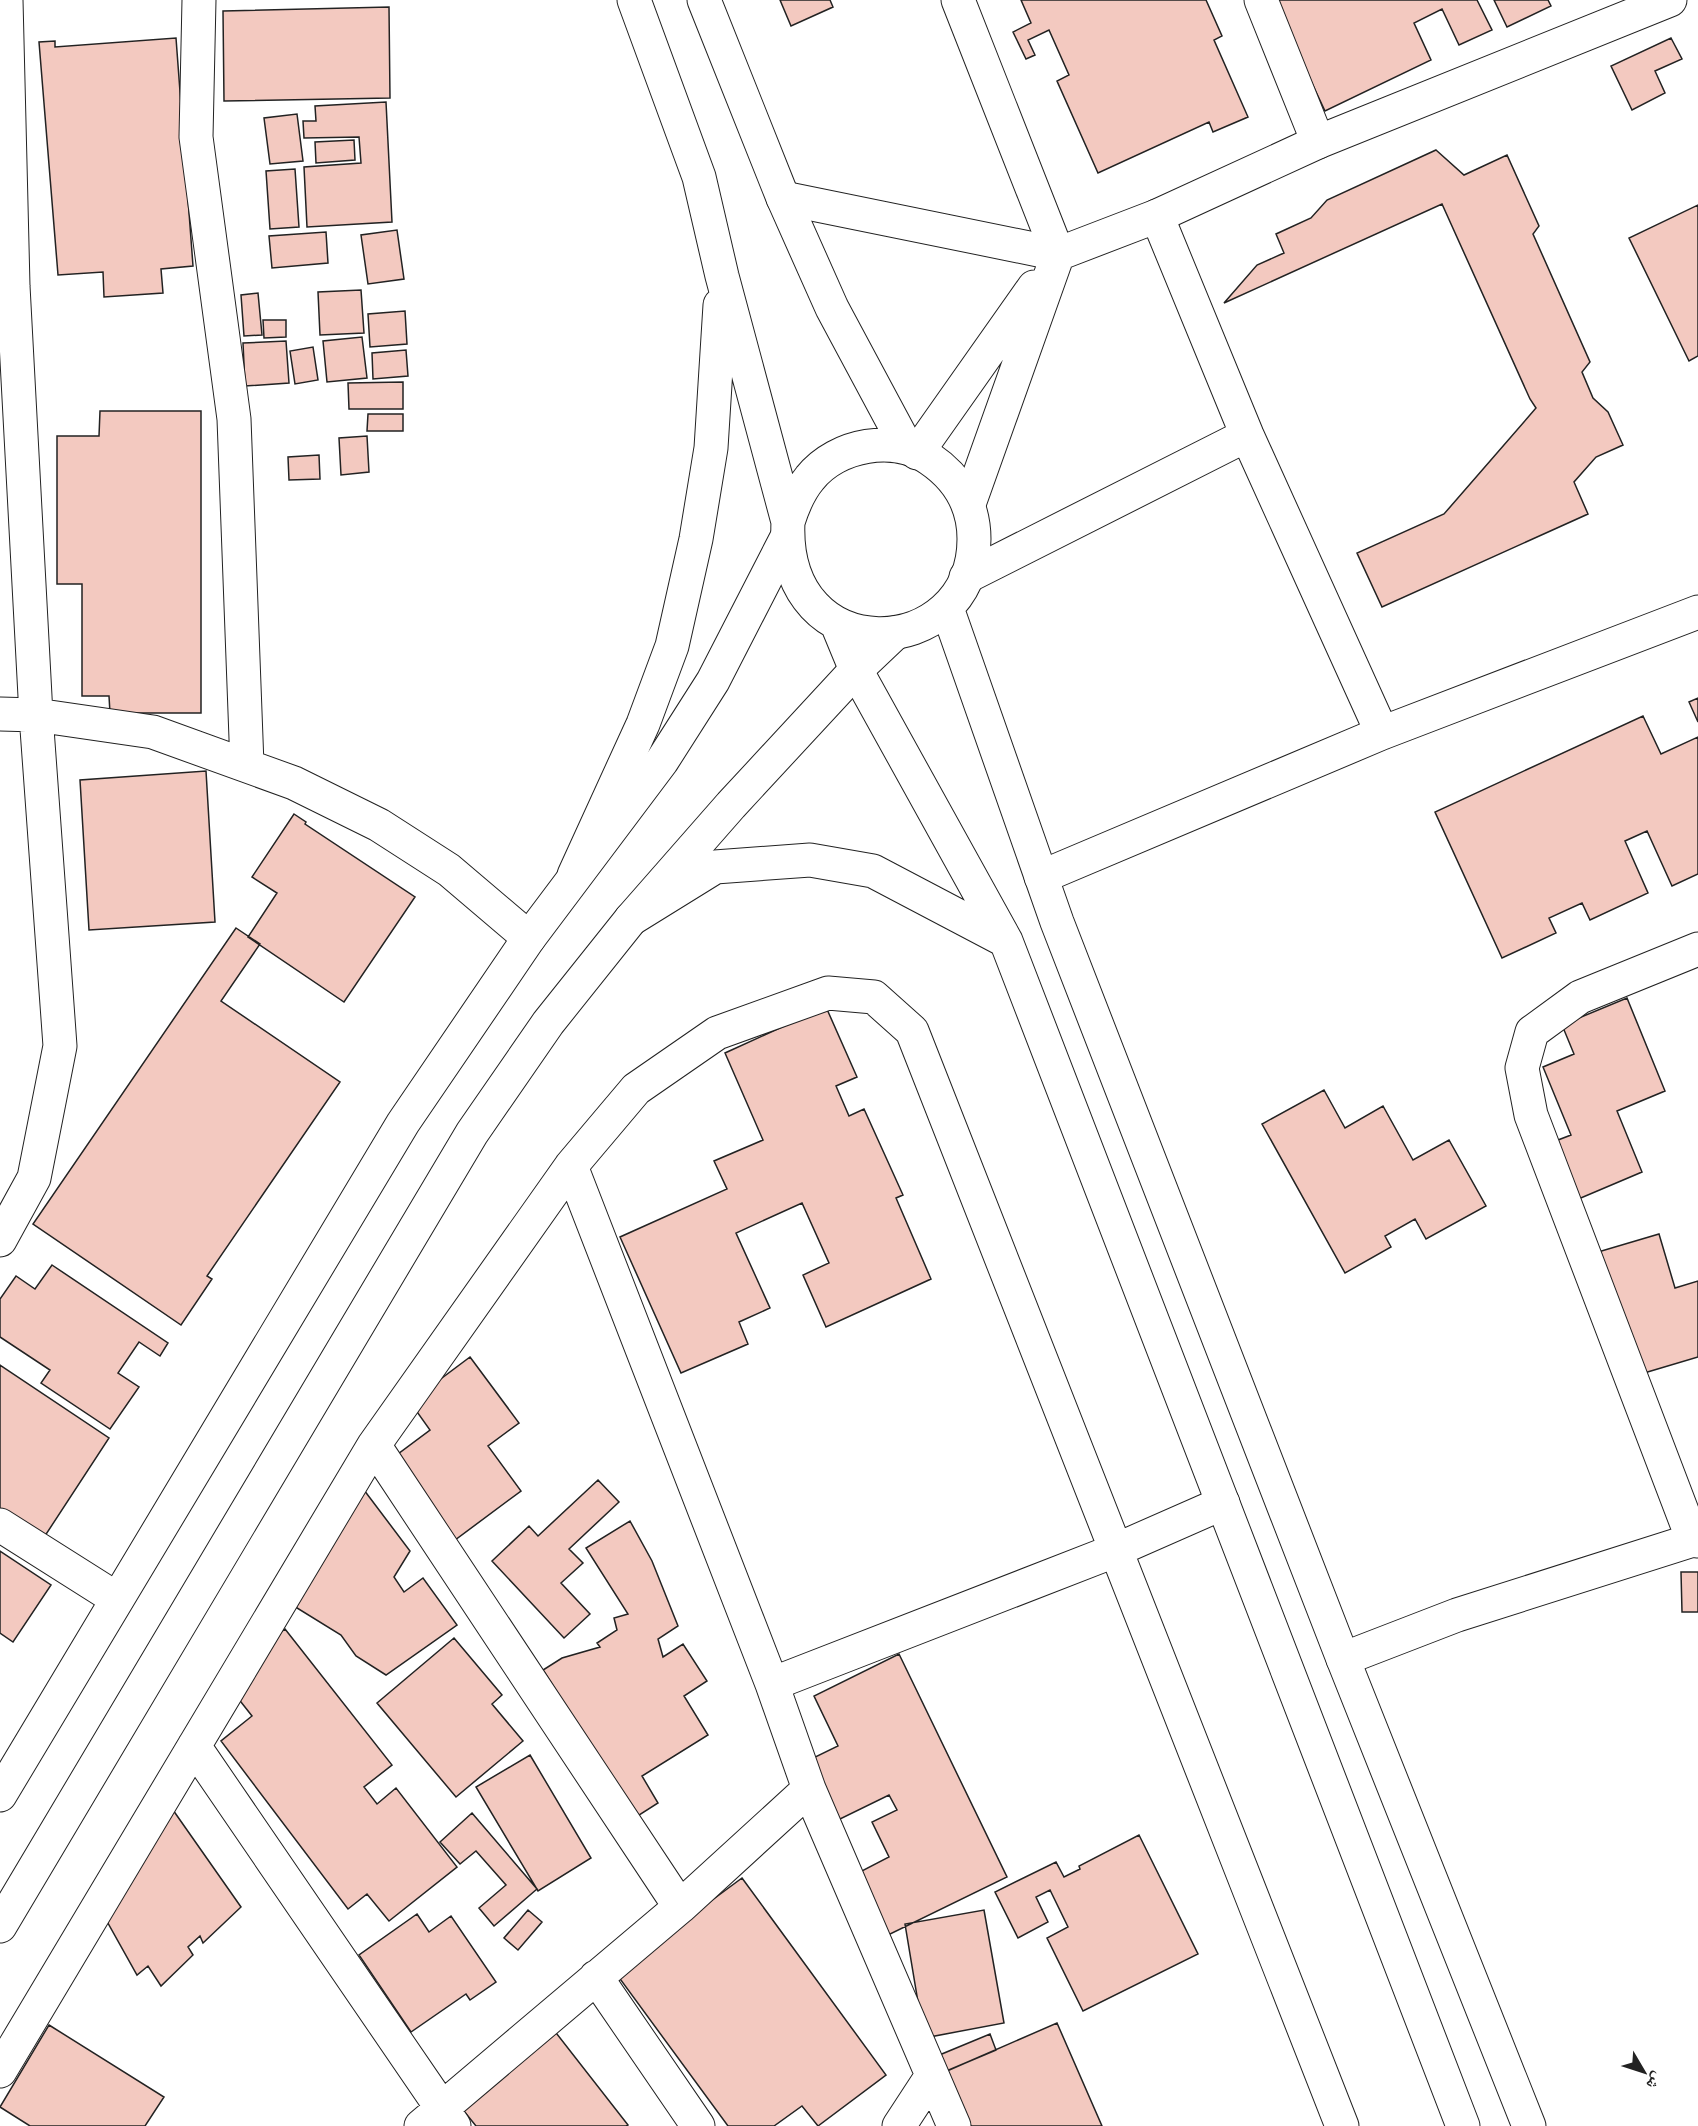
<svg xmlns="http://www.w3.org/2000/svg" width="1698" height="2126" viewBox="0 0 1698 2126" font-family="'Zilla Slab','Noto Naskh Arabic',serif">
  <rect width="100%" height="100%" fill="#fff"/>
  <!-- building -->
  <path fill="#f3c9c0" stroke="#222" stroke-width="1.5" d="M780 0H830L833 7 791 26Z
    M1021 0H1206L1222 36 1214 40 1248 117 1213 132 1209 122 1098 173 1057 81 1069 75 1049 30 1028 40 1035 55 1026 59 1013 32 1031 23Z
    M1273 0H1477L1492 30 1459 45 1442 9 1414 23 1431 60 1325 111Z
    M1494 0H1548L1551 6 1507 27Z
    M389 7 390 98 224 101 223 11Z
    M176 38 193 266 161 269 163 293 104 297 103 272 58 275 39 42 55 41V47Z
    M1671 38 1682 59 1655 71 1665 93 1632 110 1611 66Z
    M386 102 392 222 307 227 304 167 361 163 359 137 304 138 303 121H316L315 106Z
    M297 114 303 161 270 164 264 118Z
    M354 140 355 160 316 163 315 142Z
    M1436 150 1464 175 1507 155 1539 226 1533 234 1590 362 1582 372 1593 398 1608 412 1623 445 1596 457 1574 482 1588 514 1382 607 1357 553 1444 514 1536 408 1530 399 1442 204 1224 303 1257 265 1284 253 1276 234 1311 218 1327 200Z
    M295 169 299 227 270 229 266 171Z
    M1698 205V356L1689 361 1629 238Z
    M397 230 404 279 368 284 361 235Z
    M326 232 328 263 272 268 269 236Z
    M361 290 364 333 320 335 318 292Z
    M258 293 262 335 244 336 241 295Z
    M405 311 407 344 370 347 368 314Z
    M263 320H286V337L264 338Z
    M362 337 367 378 327 382 323 341Z
    M286 341 289 383 245 386 243 343Z
    M313 347 318 380 295 384 290 351Z
    M406 350 408 376 373 379 372 353Z
    M403 382V409H349L348 383Z
    M100 411H201V713H110L109 696H82V584H57V436H99Z
    M368 414H403V431H367Z
    M367 436 369 472 341 475 339 438Z
    M319 455 320 479 289 480 288 457Z
    M1698 698V722L1689 702Z
    M1643 716 1661 754 1698 737V874L1672 886 1647 831 1625 841 1648 893 1590 920 1582 903 1549 918 1556 933 1502 958 1435 812Z
    M206 771 215 922 89 930 80 780Z
    M294 814 306 822 305 824 415 897 344 1002 248 937 277 893 252 877Z
    M236 928 260 944 221 1001 340 1082 207 1276 212 1279 181 1325 33 1224Z
    M1627 998 1665 1091 1617 1111 1642 1172 1569 1203 1545 1145 1571 1135 1543 1067 1574 1054 1562 1025Z
    M826 1007 857 1077 836 1086 849 1116 864 1109 903 1195 896 1198 931 1279 826 1327 803 1275 829 1263 802 1203 736 1233 770 1308 739 1322 748 1344 681 1373 620 1237 727 1189 714 1161 763 1140 725 1053Z
    M1324 1090 1345 1128 1383 1106 1413 1160 1449 1140 1486 1206 1426 1239 1415 1219 1385 1236 1391 1247 1345 1273 1262 1124Z
    M1659 1234 1675 1288 1698 1281V1357L1634 1376 1598 1252Z
    M52 1265 168 1343 160 1356 139 1342 118 1373 139 1387 110 1429 41 1383 50 1370 0 1337V1299L16 1276 35 1289Z
    M470 1357 519 1423 488 1446 521 1491 447 1546 386 1463 430 1430 410 1402Z
    M0 1365 109 1438 39 1545 0 1519Z
    M598 1480 619 1502 569 1549 583 1563 561 1583 590 1614 564 1638 492 1561 529 1526 538 1536Z
    M364 1490 410 1551 394 1577 404 1592 423 1578 457 1625 386 1675 356 1656 341 1635 276 1595Z
    M630 1521 652 1561 678 1626 658 1639 663 1657 683 1644 707 1681 684 1696 708 1735 642 1776 658 1803 633 1819 618 1789 543 1670 562 1658 600 1647 597 1643 617 1630 614 1618 628 1614 586 1548Z
    M0 1551 51 1585 13 1642 0 1633Z
    M1681 1572H1698V1612H1682Z
    M285 1629 392 1765 364 1787 377 1804 396 1788 457 1867 389 1921 367 1894 348 1909 221 1741 252 1716 222 1678Z
    M454 1638 502 1695 492 1704 523 1741 456 1797 377 1703Z
    M899 1654 1007 1877 884 1937 854 1875 889 1857 872 1822 897 1810 889 1795 838 1820 809 1760 838 1746 814 1696Z
    M530 1755 591 1858 538 1891 476 1787Z
    M173 1810 241 1907 203 1943 200 1936 188 1947 193 1955 161 1986 148 1966 137 1975 104 1916Z
    M472 1813 537 1889 494 1926 479 1908 506 1885 476 1851 460 1864 440 1842Z
    M1139 1835 1198 1954 1083 2011 1047 1938 1068 1927 1050 1890 1036 1897 1048 1922 1018 1938 995 1892 1056 1862 1064 1877 1080 1869 1079 1866Z
    M742 1878 886 2075 818 2126 802 2106 774 2126H728L615 1972Z
    M528 1910 542 1922 518 1950 504 1938Z
    M984 1910 1004 2023 924 2038 905 1924Z
    M417 1914 429 1932 451 1916 496 1982 470 2000 466 1994 411 2032 359 1955Z
    M546 2020 628 2125 626 2126H476L451 2095Z
    M1057 2023 1102 2126H971L947 2071Z
    M49 2025 164 2097 145 2126H30L0 2107Z
    M990 2034 996 2050 944 2072 937 2056Z"/>
  <g fill="none" stroke-linecap="round" stroke-linejoin="round">
    <defs>
      <path id="street" d="M199 0 196 137 234 419 247 765
        M958 0 1058 254
        M1261 0 1318 142
        M1157 216 1247 435 1382 733
        M966 577 1247 435
        M0 714 36 715 153 732 294 783 379 825 449 870 529 938
        M1041 877 1382 733 1698 612
        M571 1166 772 1684 809 1789 954 2126
        M0 1240 34 1178 60 1046 36 715 13 286 6 0
        M374 1445 680 1907
        M0 1525 117 1599
        M1693 1540 1531 1115 1522 1068 1532 1032 1580 997 1698 949
        M1343 1659 1457 1615 1693 1540 1698 1541
        M772 1684 1114 1551 1223 1503
        M194 1746 454 2126
        M596 1977 698 2126
        M0 2071 374 1445 571 1166 636 1089 717 1033 828 993 874 997 912 1031 1342 2126
        M421 2126 680 1907 809 1789
        M899 2126 931 2077"/>
      <path id="secondary" d="M783 198 1058 254 1157 216 1318 142 1670 0
        M917 453 1034 287
        M969 504 1058 254"/>
      <path id="primary" d="M0 1795 403 1123 529 938 662 761 713 681 787 537
        M0 1926 472 1133 548 1023 631 919 731 805 856 670 895 633"/>
      <path id="highway" d="M634 0 699 177 722 276 788 522C781 673 974 663 974 539 974 505 958 478 930 459 895 434 837 444 810 478 799 491 793 506 788 522
        M704 0 783 198 832 308 907 448
        M947 608 1057 922 1343 1659 1529 2126
        M837 624 856 670 1006 941 1463 2126
        M574 875 643 724 672 646 696 539 711 448 720 305
        M631 919 715 867 810 860 873 871 1006 941"/>
    </defs>
    <!-- street casing -->
    <use href="#street" stroke="#222" stroke-width="35"/>
    <!-- secondary casing -->
    <use href="#secondary" stroke="#222" stroke-width="35"/>
    <!-- primary casing -->
    <use href="#primary" stroke="#222" stroke-width="35"/>
    <!-- highway casing -->
    <use href="#highway" stroke="#222" stroke-width="35"/>
    <!-- street -->
    <use href="#street" stroke="#fff" stroke-width="33"/>
    <!-- secondary -->
    <use href="#secondary" stroke="#fff" stroke-width="33"/>
    <!-- primary -->
    <use href="#primary" stroke="#fff" stroke-width="33"/>
    <!-- highway -->
    <use href="#highway" stroke="#fff" stroke-width="33"/>
  </g>
  <!-- north arrow -->
  <g transform="translate(1644 2072) rotate(129)" stroke="#ffffff" stroke-width="4.5" paint-order="stroke">
  <path d="M0-4.5L10 22L0 15L-10 22Z" fill="#222222"/>
  <text y="-9" font-size="16" font-weight="bold" text-anchor="middle" fill="#222222">ش</text>
  </g>
</svg>
